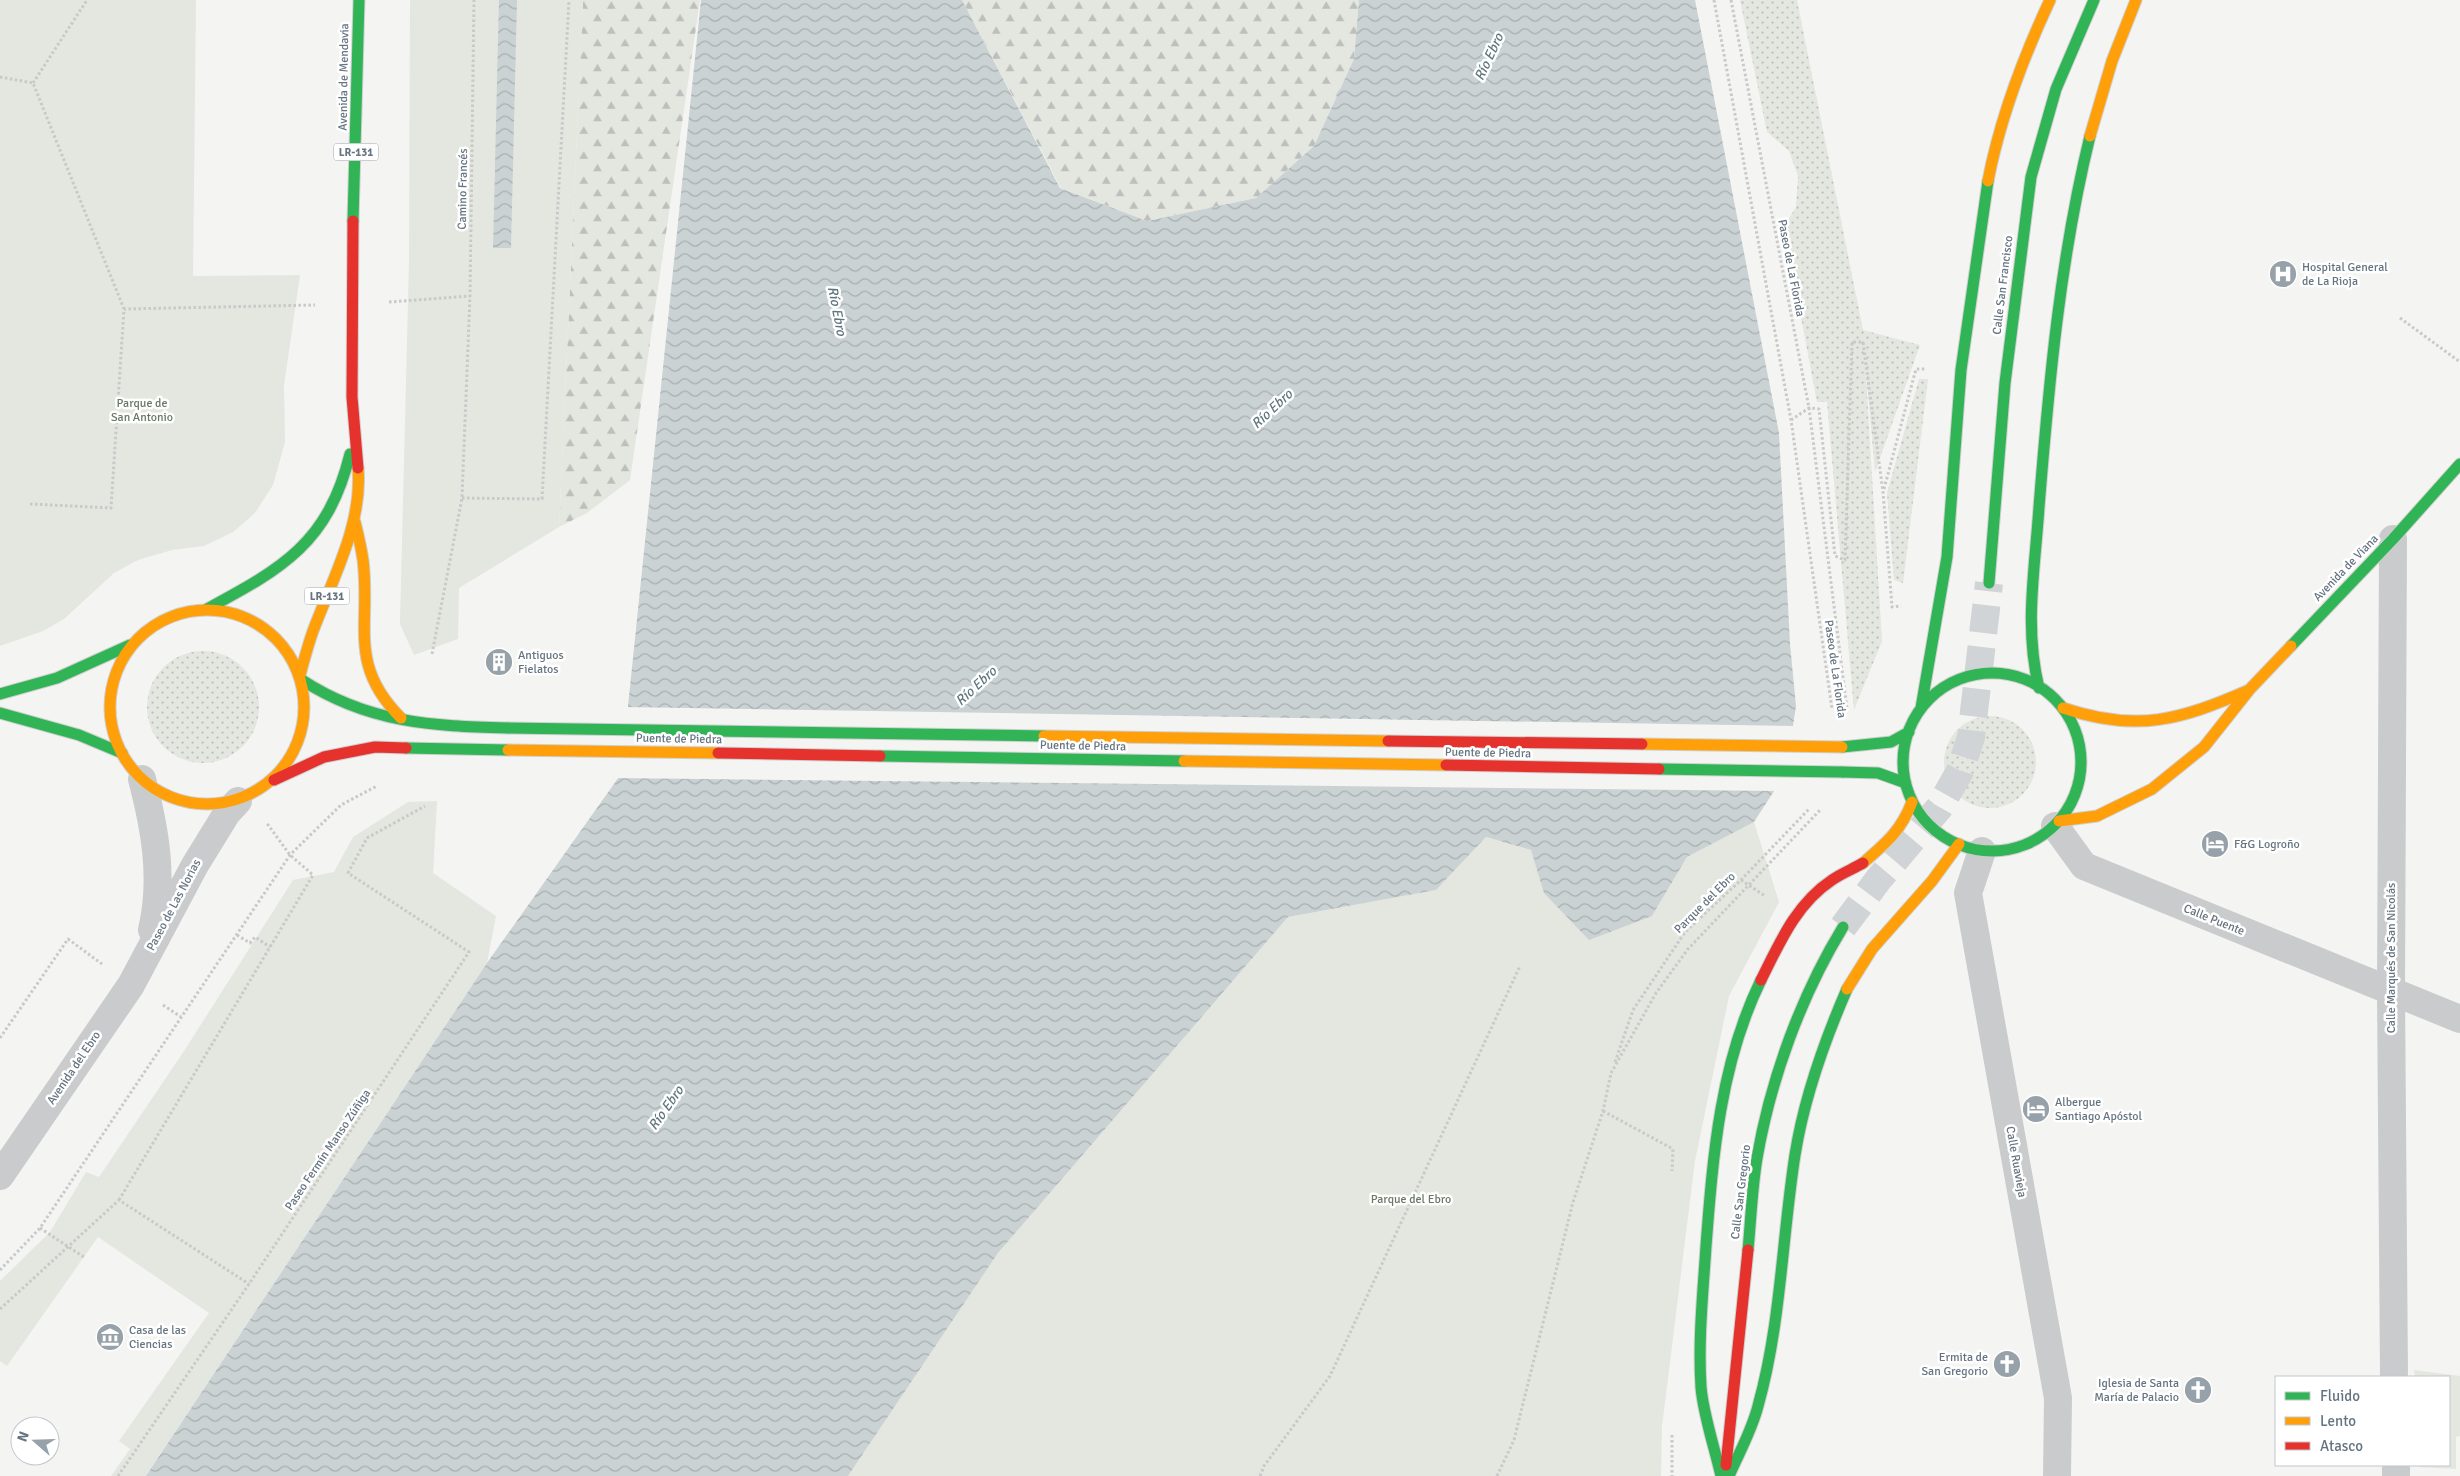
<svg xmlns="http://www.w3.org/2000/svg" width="2460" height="1476" viewBox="0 0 2460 1476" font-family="Signika,sans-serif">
  <defs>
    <pattern id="grass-dots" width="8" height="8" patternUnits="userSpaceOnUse" patternTransform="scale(1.25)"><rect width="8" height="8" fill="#e4e6e0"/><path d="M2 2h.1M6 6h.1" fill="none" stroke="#bcbfbb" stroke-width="1.8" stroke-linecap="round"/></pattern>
    <pattern id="forest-firs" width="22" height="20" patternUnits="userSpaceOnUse" patternTransform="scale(1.25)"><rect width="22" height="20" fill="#e4e6e0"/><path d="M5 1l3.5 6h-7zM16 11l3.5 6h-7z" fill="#bcbfbb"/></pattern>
    <pattern id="water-waves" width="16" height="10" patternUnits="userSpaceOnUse" patternTransform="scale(1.25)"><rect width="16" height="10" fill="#cad2d4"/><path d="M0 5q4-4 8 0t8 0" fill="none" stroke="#a8afb1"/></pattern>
  </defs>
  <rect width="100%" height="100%" fill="#f4f4f2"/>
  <!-- grass -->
  <path fill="url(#grass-dots)" d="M1740 0H1797L1863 330 1920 345 1875 472 1865 360 1882 641 1854 710 1827 402H1817L1784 227 1796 207 1798 176 1789 151 1767 132Z
    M1919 379H1928L1903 583 1894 580 1887 493Z
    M147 707a56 56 0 1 1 112 0a56 56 0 1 1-112 0Z
    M1944 762a46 46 0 1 1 92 0a46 46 0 1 1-92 0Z"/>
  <!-- forest -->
  <path fill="url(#forest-firs)" d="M583 0H700L630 480 587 513 559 527Z
    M962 0H1359L1354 59 1314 146 1256 198 1147 221 1061 188Z"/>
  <!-- park -->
  <path fill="#e4e6e0" d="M0 0H196L193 276 300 275 284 385 285 442 273 485 255 513 233 532 204 546 172 550 138 560 114 573 64 619 43 631 0 646Z
    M410 0H583L559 527 459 588 458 639 414 655 400 624 409 263Z
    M437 801 433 873 496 916 487 963 146 1476H111L130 1449 119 1441 209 1313 98 1237 7 1366 0 1361V1281L50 1232 86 1172 99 1177 184 1051 293 880 334 872 353 837 408 802Z
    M1754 822 1779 902 1729 996 1695 1161 1662 1426 1661 1476H848L998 1253 1288 917 1436 890 1486 837 1531 850 1545 893 1652 916 1687 857Z
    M2414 1370 2460 1376V1436L2456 1437V1469L2418 1467V1465H2449V1377H2415Z"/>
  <!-- water -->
  <path fill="url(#water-waves)" d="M499 0H517L511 248H493Z
    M701 0H962L1060 188 1147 221 1256 198 1314 146 1354 59 1359 0H1695L1779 433 1790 644 1796 706 1789 752 1776 788 1754 822 1687 857 1652 916 1589 940 1544 893 1531 850 1486 837 1436 890 1288 917 998 1253 848 1476H146L487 963 621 774Z"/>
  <!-- pier -->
  <path fill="#f4f4f2" d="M626 707 1795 726 1791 752 1777 791 616 778 619 773Z"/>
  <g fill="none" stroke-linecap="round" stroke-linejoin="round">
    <!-- secondary-tunnel -->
    <path stroke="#d0d4d6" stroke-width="28" stroke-dasharray="28 14" stroke-linecap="butt" d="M1843 927 1878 880 1939 808 1960 771 1971 737 1989 583"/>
    <defs>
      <path id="fast" d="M353 221 359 0
        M1989 583 2005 383 2031 177 2056 89 2094 0
        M207 609C283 568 328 543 350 454
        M2291 646 2393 539 2460 464
        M1903 762a89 89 0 1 1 178 0a89 89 0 1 1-178 0Z
        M302 680C368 723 432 726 508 728
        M2039 688C2024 627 2035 569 2039 507 2049 382 2060 259 2090 136
        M0 694 57 678 130 645
        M1921 708 1947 557 1961 370 1988 181
        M0 713 79 735 122 753
        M1842 747 1891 742 1909 732
        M406 748 508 750
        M1842 772 1878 773 1903 782
        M1748 1250C1751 1219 1752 1188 1757 1158 1771 1078 1801 996 1843 927
        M1721 1476C1715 1449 1703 1414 1701 1387 1698 1340 1703 1293 1706 1246 1713 1155 1720 1064 1761 980
        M1729 1476C1739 1453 1752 1430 1758 1406 1781 1324 1782 1238 1795 1155 1804 1098 1824 1042 1847 989"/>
      <path id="slow" d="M2090 136 2112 61 2136 0
        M1988 181C2000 118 2023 58 2050 0
        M355 522C358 534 361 547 363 560 371 625 347 664 401 718
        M110 707a97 97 0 1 1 194 0a97 97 0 1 1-194 0Z
        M300 675C304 660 308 645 313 631 332 580 363 524 358 468
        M2063 708C2137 733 2180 720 2249 690
        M2059 821 2097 816 2152 789 2204 747 2250 689 2291 646
        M1863 863C1886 843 1901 831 1912 802
        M1847 989 1872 949 1932 881 1959 844"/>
      <path id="jam" d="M353 221 352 397 358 468
        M274 780 324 757 375 747 406 748
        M1761 980C1780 942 1796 904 1832 880 1842 873 1853 869 1863 863
        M1726 1465 1748 1250"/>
    </defs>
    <!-- fast casing -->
    <use href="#fast" stroke="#d0d0d0" stroke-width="13"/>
    <!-- slow casing -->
    <use href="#slow" stroke="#d0d0d0" stroke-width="13"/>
    <!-- jam casing -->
    <use href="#jam" stroke="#d0d0d0" stroke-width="13"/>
    <!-- path -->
    <path stroke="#c8c9c8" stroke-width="3" stroke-dasharray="2.5 2.5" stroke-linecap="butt" d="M1714 0 1791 420 1832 709
      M1731 0 1809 408 1847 709
      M0 77 33 83 124 309
      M33 83 87 0
      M389 302 470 296
      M2400 318 2460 362
      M1791 420 1809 408 1819 409 1835 556 1845 560 1852 342H1863L1883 492 1892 607 1901 606
      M1884 489 1916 369H1926
      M462 498 542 499 569 0
      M30 504 111 508 124 309 315 305
      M432 654 462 498 470 296 474 0
      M1741 880 1765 896
      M237 935 250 943 255 937 270 947
      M163 1005 181 1017
      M0 1038 68 939 102 964
      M1615 1062 1633 1010 1685 932 1741 880 1809 809
      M1611 1073 1656 993 1688 949 1821 809
      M1603 1111 1673 1149 1672 1171
      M119 1200 313 875 290 855 266 822
      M0 1270 40 1228 290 855 341 805 377 786
      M0 1309 119 1200 249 1284
      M1672 1435V1476
      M118 1476 249 1284 469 952 348 873 367 838 425 806
      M1260 1476 1264 1466 1330 1376 1520 966
      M1497 1476 1514 1440 1573 1202 1603 1111 1611 1073"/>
    <!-- street -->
    <path stroke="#cacbcc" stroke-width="28" d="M2393 539 2391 992 2394 1377
      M142 779C155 829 164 878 152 930
      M2055 826 2084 866 2460 1019
      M1982 851 1968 893 2058 1398 2057 1476
      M0 1176 131 985 195 865 227 813 238 801
      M2396 1465V1476"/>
    <!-- fast -->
    <use href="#fast" stroke="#30b455" stroke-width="11"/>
    <!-- slow -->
    <use href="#slow" stroke="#ff9f0a" stroke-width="11"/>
    <!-- jam -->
    <use href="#jam" stroke="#e5322d" stroke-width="11"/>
    <defs>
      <path id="fast-bridge" d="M508 728 1044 736
        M880 756 1184 761
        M1659 769 1842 772"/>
      <path id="slow-bridge" d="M1044 736 1388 741
        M1642 744 1842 747
        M508 750 718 753
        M1184 761 1446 765"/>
      <path id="jam-bridge" d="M1388 741 1642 744
        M718 753 880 756
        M1446 765 1659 769"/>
    </defs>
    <!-- fast-bridge casing -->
    <use href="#fast-bridge" stroke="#d0d0d0" stroke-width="13" stroke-linecap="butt"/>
    <!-- slow-bridge casing -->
    <use href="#slow-bridge" stroke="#d0d0d0" stroke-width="13" stroke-linecap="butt"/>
    <!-- jam-bridge casing -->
    <use href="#jam-bridge" stroke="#d0d0d0" stroke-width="13" stroke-linecap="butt"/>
    <!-- path-bridge -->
    <path stroke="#c8c9c8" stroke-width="3" stroke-dasharray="2.5 2.5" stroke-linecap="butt" d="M40 1228 84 1257"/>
    <!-- fast-bridge -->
    <use href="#fast-bridge" stroke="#30b455" stroke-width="11"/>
    <!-- slow-bridge -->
    <use href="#slow-bridge" stroke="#ff9f0a" stroke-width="11"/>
    <!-- jam-bridge -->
    <use href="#jam-bridge" stroke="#e5322d" stroke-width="11"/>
  </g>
  <!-- icons -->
  <defs>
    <symbol id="hospital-disc" viewBox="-11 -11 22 22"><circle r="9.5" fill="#97a1a9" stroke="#fff"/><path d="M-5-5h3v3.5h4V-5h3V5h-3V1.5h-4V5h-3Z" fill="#fff"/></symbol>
    <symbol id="building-disc" viewBox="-11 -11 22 22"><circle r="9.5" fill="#97a1a9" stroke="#fff"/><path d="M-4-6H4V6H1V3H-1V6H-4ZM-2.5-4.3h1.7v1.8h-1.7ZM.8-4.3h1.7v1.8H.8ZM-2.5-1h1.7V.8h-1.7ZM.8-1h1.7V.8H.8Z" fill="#fff"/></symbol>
    <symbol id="hotel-disc" viewBox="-11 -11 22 22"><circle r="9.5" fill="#97a1a9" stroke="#fff"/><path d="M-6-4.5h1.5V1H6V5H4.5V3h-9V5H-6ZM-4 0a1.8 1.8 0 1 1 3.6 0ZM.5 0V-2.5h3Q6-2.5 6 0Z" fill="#fff"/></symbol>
    <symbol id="museum-disc" viewBox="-11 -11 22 22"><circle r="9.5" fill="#97a1a9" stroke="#fff"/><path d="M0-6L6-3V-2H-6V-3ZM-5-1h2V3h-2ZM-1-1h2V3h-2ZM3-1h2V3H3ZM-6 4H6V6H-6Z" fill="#fff"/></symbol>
    <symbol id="church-disc" viewBox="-11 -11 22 22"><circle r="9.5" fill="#97a1a9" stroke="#fff"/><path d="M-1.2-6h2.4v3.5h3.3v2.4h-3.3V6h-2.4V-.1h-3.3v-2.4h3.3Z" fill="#fff"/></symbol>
  </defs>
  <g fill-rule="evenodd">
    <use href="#hospital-disc" x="2267" y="258" width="32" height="32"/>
    <use href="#building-disc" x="483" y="646" width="32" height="32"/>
    <use href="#hotel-disc" x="2199" y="828" width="32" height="32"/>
    <use href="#hotel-disc" x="2020" y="1093" width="32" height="32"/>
    <use href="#museum-disc" x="94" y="1321" width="32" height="32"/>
    <use href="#church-disc" x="1991" y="1348" width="32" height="32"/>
    <use href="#church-disc" x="2182" y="1374" width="32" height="32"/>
  </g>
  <g text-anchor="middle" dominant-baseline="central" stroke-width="5" stroke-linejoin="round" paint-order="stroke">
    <!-- shield labels -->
    <g fill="#fff" stroke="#939ea7" stroke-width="1">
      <rect x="333.5" y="143.5" width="45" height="17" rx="4"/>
      <rect x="304.5" y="587.5" width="45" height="17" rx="4"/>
    </g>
    <g font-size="11" font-weight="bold" fill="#657481">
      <text x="356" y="152">LR-131</text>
      <text x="327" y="596">LR-131</text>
    </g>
    <!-- street labels -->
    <g font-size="12" fill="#657481" stroke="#fff">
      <text transform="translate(344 77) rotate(-89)">Avenida de Mendavia</text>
      <text transform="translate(463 189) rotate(-89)">Camino Francés</text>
      <text transform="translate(1791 268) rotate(79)">Paseo de La Florida</text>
      <text transform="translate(2003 285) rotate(-83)">Calle San Francisco</text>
      <text transform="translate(2346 568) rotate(-46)">Avenida de Viana</text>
      <text transform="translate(1835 669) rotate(82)">Paseo de La Florida</text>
      <text transform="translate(679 739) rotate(1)">Puente de Piedra</text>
      <text transform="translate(1083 746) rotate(1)">Puente de Piedra</text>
      <text transform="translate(1488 753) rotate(1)">Puente de Piedra</text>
      <text transform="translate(1705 903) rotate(-45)">Parque del Ebro</text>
      <text transform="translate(174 905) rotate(-62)">Paseo de Las Norias</text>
      <text transform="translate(2214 920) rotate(22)">Calle Puente</text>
      <text transform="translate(2391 958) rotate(-90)">Calle Marqués de San Nicolás</text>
      <text transform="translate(74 1068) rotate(-56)">Avenida del Ebro</text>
      <text transform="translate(328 1150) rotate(-56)">Paseo Fermín Manso Zúñiga</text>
      <text transform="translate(2016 1162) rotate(80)">Calle Ruavieja</text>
      <text transform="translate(1741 1192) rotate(-83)">Calle San Gregorio</text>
    </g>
    <!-- poi labels -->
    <g font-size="12" fill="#657481" stroke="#fff" text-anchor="start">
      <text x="2302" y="267">Hospital General<tspan x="2302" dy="14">de La Rioja</tspan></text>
      <text x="518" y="655">Antiguos<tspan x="518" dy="14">Fielatos</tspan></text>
      <text x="2234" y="844">F&amp;G Logroño</text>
      <text x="2055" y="1102">Albergue<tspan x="2055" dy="14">Santiago Apóstol</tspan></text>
      <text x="129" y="1330">Casa de las<tspan x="129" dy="14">Ciencias</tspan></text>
      <text x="1988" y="1357" text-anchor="end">Ermita de<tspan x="1988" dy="14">San Gregorio</tspan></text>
      <text x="2179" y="1383" text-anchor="end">Iglesia de Santa<tspan x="2179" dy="14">María de Palacio</tspan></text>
    </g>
    <!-- park labels -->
    <g font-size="12" fill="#687863" stroke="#fff">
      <text x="142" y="403">Parque de<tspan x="142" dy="14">San Antonio</tspan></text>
      <text x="1411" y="1199">Parque del Ebro</text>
    </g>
    <!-- water labels -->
    <g font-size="14" font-style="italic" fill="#60767e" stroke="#fff">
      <text transform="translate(1489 57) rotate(-65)">Río Ebro</text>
      <text transform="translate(837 311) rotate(79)">Río Ebro</text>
      <text transform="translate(1272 409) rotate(-43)">Río Ebro</text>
      <text transform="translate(976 686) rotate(-43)">Río Ebro</text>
      <text transform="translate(666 1108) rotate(-55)">Río Ebro</text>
    </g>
  </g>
  <!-- legend -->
  <rect x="2275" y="1376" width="175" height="90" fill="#ffffff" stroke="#c1c7cd"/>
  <rect x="2285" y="1392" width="25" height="8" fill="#30b455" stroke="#c1c7cd"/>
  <text x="2320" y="1401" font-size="15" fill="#657481">Fluido</text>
  <rect x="2285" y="1417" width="25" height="8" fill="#ff9f0a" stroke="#c1c7cd"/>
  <text x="2320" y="1426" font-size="15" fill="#657481">Lento</text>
  <rect x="2285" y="1442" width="25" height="8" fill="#e5322d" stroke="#c1c7cd"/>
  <text x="2320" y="1451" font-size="15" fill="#657481">Atasco</text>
  <!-- north arrow -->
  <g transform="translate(35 1441) rotate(290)"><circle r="24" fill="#ffffff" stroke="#c1c7cd"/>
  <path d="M0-4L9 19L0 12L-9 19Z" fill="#97a1a9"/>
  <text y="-8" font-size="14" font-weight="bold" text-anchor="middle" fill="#657481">N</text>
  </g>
</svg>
